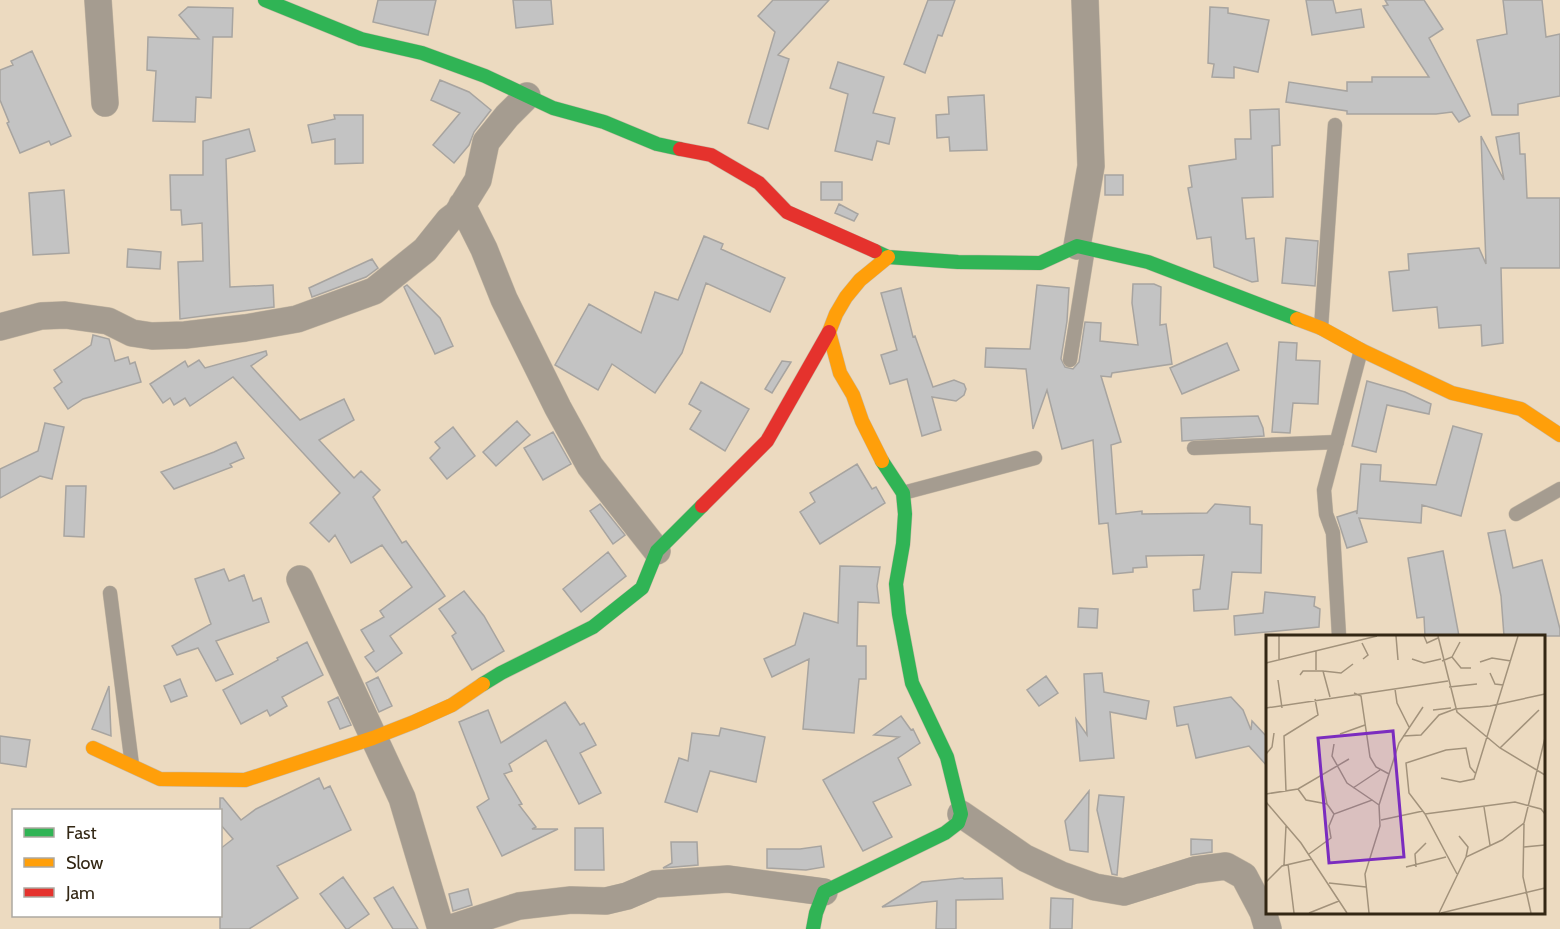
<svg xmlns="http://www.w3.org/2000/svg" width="1560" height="929" viewBox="0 0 1560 929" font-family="Cabin,sans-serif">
  <rect width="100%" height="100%" fill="#ecdac0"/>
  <!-- building -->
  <path fill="#c3c3c3" stroke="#a7a4a0" stroke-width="1.5" d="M378 0H436L428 35 373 22Z
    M513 0H551L553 24 516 28Z
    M773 0H829L778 55 789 59 768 129 748 123 775 32 758 16Z
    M928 0H955L942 36 938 35 925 73 904 64Z
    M1306 0H1333L1336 13 1361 9 1364 27 1312 35Z
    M1385 0H1424L1443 29 1429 38 1470 116 1459 122 1452 112 1436 114H1347V111L1286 102 1289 82 1347 91V82H1372V77H1429L1383 6 1388 5Z
    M1503 0H1542L1546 37 1560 34V96L1518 104V115H1492L1477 40 1507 34Z
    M188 7 233 8 232 37H213L211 98 196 97 195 122 153 121 156 71 147 70 148 37 199 39 179 15Z
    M1210 7 1228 8V13L1269 20 1258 72 1234 67V78L1212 77 1214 64 1208 63Z
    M32 51 71 136 51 145 49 141 20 153 7 123 9 122 0 100V70L13 65 11 61Z
    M838 62 884 77 873 113 895 118 889 144 877 141 872 160 835 151 848 94 830 88Z
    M440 80 469 92 491 110 474 132 469 145 454 163 433 145 460 113 431 100Z
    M984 95 987 150 950 151 949 137 937 138 936 115 949 114 948 97Z
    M1279 109 1280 145 1272 146 1273 197 1242 198 1246 239 1254 238 1258 281 1252 282 1214 267 1211 237 1197 239 1188 188 1192 187 1189 166 1236 159 1235 139H1251L1250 110Z
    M334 115H363V163L335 164V139L312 143 308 125 335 119Z
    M249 129 255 151 226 159 230 287 273 285 274 307 180 319 178 262 203 261 202 223 182 225 181 210H171L170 175H203V141Z
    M1519 133 1520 154H1525L1527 198H1560V268H1501L1503 343 1482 346 1481 325 1439 328 1437 307 1393 311 1389 272 1409 270 1408 254 1479 248 1486 264 1481 136 1504 180 1496 137Z
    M1105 175H1123V195H1105Z
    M821 182H842V200H821Z
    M64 190 69 253 33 255 29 193Z
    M839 204 858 214 854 221 835 213Z
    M704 236 723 244 721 249 785 278 770 312 706 283 682 353 655 393 612 364 598 390 555 365 589 304 641 333 655 292 678 300Z
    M1286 238 1318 241 1315 286 1282 283Z
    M128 249 161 252 160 269 127 267Z
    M372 259 378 268 366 277 312 297 309 288Z
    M1133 284H1154L1161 287 1160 325 1166 324 1172 364 1112 373 1111 377 1101 376 1121 442 1111 445 1116 514 1142 511V514L1207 513 1215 504 1250 507V524L1262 525 1261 573 1232 572 1228 609 1194 611 1193 590 1200 589 1204 555 1146 556 1147 567 1133 568V572L1113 574 1108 523 1099 524 1093 440 1062 449 1047 390 1033 429 1026 369 985 367 986 348 1030 349 1037 285 1069 288 1067 321 1061 359 1065 367 1073 369 1079 362 1085 322 1101 323 1100 341 1138 345 1132 303Z
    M407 285 440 318 453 346 435 354 404 287Z
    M901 288 913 337 915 336 933 387 954 380 964 384 966 389 964 395 956 401 932 397 941 430 922 436 907 379 890 384 881 355 897 350 881 293Z
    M93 335 109 339 115 361 128 357 130 364 135 362 141 382 83 399 68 409 54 388 62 382 54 370 91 345Z
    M1279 342 1297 343 1296 360 1320 361 1318 404 1293 403 1290 433 1272 432Z
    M1227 343 1239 370 1182 394 1170 368Z
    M266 351 267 355 251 366 300 420 344 399 354 420 319 440 354 478 361 471 380 490 373 497 402 543 406 541 445 596 390 636 402 653 376 672 365 657 374 651 361 630 384 617 380 611 412 587 382 545 351 563 335 535 329 542 310 523 340 493 233 377 190 406 185 398 174 405 170 398 163 403 150 384 185 361 188 367 199 360 205 368Z
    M782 361 791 362 772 393 765 389Z
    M1367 381 1405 392 1431 404 1429 414 1387 405 1376 452 1352 446Z
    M701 382 749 409 725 451 690 429 701 411 689 404Z
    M1258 416 1263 428 1264 436 1182 441 1181 418Z
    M517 421 530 435 496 466 483 452Z
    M45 423 64 427 52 479 40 476 0 498V469L38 451Z
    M1453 426 1482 434 1461 516 1422 505 1421 523 1359 518 1367 542 1347 548 1337 517 1356 511 1357 514 1361 464 1381 465 1380 481 1436 485Z
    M453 427 475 456 447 479 430 458 440 448 435 442Z
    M553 432 571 464 543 480 524 448Z
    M236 442 244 458 230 464 232 467 174 489 161 472 214 452Z
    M857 464 872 489 876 487 885 503 820 544 800 512 815 502 810 493Z
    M66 486H86L84 537 64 536Z
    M600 504 625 535 613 544 590 511Z
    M1505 530 1513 568 1542 560 1560 629V636H1504L1501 596 1488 533Z
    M1443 551 1459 636H1425L1424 617 1417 618 1408 558Z
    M608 552 626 576 581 612 563 589Z
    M840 566 880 567 877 586 879 603 858 602 857 646H866V679H859L854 733 803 729 809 659 772 677 764 659 795 645 804 613 838 623Z
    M224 569 229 581 244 575 253 601 261 598 269 622 216 641 233 674 216 681 198 648 177 655 172 646 211 624 195 579Z
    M464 591 484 616 504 651 472 670 452 636 456 633 439 609Z
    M1265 592 1315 597 1314 606 1320 609 1319 627 1235 635 1234 616 1263 613Z
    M1079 608 1098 609 1097 628 1078 627Z
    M307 642 323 675 282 697 287 706 270 716 267 710 241 724 223 690 278 660 277 658Z
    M1102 673 1104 692 1149 701 1146 719 1110 712 1114 758 1080 761 1076 719 1087 735 1084 674Z
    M1046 676 1058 693 1039 706 1027 690Z
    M378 677 392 706 379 712 366 683Z
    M180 679 187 696 171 702 164 686Z
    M109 686 111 736 92 729Z
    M338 697 351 725 340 729 328 702Z
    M1231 697 1243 710 1251 730 1252 721 1268 738V767L1249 746 1196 758 1188 724 1177 726 1174 707Z
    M565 702 580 725 584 723 596 745 580 753 601 793 579 804 546 740 509 764 512 771 504 774 522 804 519 805 536 827 532 829H558L502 856 477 807 489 799 459 722 488 710 501 743Z
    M901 716 911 730 913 729 920 743 898 758 911 785 873 802 892 837 863 851 823 780 899 737 874 735Z
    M721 728 765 737 756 782 710 771 697 812 665 802 679 758 688 761 692 733 719 736Z
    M0 736 30 740 26 767 0 763Z
    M319 778 324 789 330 786 351 830 277 866 298 898 249 929H220V849L233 839 220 824V798H223L241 820 256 809Z
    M1089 791 1088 852 1070 850 1065 821Z
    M1099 795 1124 797 1117 875 1112 874 1097 810Z
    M575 828H603L604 870H575Z
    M1191 839 1212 840V852L1191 855Z
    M671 842H697L698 865 663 868 672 863Z
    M821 846 824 867 806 870 767 868V849H800Z
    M343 877 369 914 348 929H346L320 894Z
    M963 878 964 879 1002 878 1003 899 956 900V929H936L937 901 882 907 922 882Z
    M393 887 418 929H393L374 898Z
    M468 889 472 905 453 911 449 894Z
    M1051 898 1073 899 1072 929H1050Z"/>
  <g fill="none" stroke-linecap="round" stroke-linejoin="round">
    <defs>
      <path id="lane" d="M1321 328 1335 125
        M1070 360 1088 248
        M1194 448 1337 442
        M903 493 1035 458
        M1516 514 1560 489
        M110 593 132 765
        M1339 636 1333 533 1326 514 1324 490 1361 350"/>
      <path id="street" d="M98 0 105 103
        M462 205 484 249 504 299 558 408 590 466 657 551
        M1077 246 1091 166 1085 0
        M0 327 41 316 65 315 108 321 132 333 152 336 185 335 245 328 297 319 374 291 425 250 449 220 457 214 478 180 486 142 507 116 527 96
        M300 579 402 798 441 929
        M961 814 1025 858 1061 875 1095 887 1124 892 1195 870 1226 866 1244 876 1263 912 1268 929
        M448 929 519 906 571 900 606 901 627 896 655 884 728 879 824 892"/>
      <path id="fast" d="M265 0 361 39 422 53 485 76 553 108 604 122 657 144 680 149
        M875 251 888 257 958 262 1040 263 1077 246 1148 262 1297 319
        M483 684 501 673 593 627 642 588 657 551 702 506
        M813 929 816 913 824 892 945 833 958 823 961 814 947 757 912 683 899 614 896 584 903 544 905 514 903 493 882 461"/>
      <path id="slow" d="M1297 319 1321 328 1361 350 1452 393 1521 409 1560 435
        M882 461 862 421 853 395 840 373 829 332 836 314 846 297 860 280 888 257
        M93 748 160 779 245 780 373 738 414 722 452 705 483 684"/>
      <path id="jam" d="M680 149 711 155 759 183 787 212 875 251
        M702 506 767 441 829 332"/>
    </defs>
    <!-- lane casing -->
    <use href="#lane" stroke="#c7b9a4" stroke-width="15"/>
    <!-- street casing -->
    <use href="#street" stroke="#c7b9a4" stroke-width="28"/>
    <!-- fast casing -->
    <use href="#fast" stroke="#c7b9a4" stroke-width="15"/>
    <!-- slow casing -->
    <use href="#slow" stroke="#c7b9a4" stroke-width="15"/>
    <!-- jam casing -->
    <use href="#jam" stroke="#c7b9a4" stroke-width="15"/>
    <!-- lane -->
    <use href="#lane" stroke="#a59c90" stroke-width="14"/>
    <!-- street -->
    <use href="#street" stroke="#a59c90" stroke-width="27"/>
    <!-- fast -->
    <use href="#fast" stroke="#30b455" stroke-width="14"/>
    <!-- slow -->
    <use href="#slow" stroke="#ff9f0a" stroke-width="14"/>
    <!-- jam -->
    <use href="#jam" stroke="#e5322d" stroke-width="14"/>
  </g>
  <!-- overview -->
  <g transform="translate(1266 635)">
    <rect width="279" height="279" fill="#ecdac0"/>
    <path fill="none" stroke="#a2927b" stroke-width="1.5" d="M13 1V25M130 1 132 25M158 1 161 8 172 3M172 1 191 77 234 113 279 140M96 8 102 20 97 24M50 16V35M186 22 195 33H205M146 24 158 28 175 24M176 26 186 22 194 7M214 27 226 23 245 26M0 28 111 1M57 36 75 38 87 29M224 38 229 49 237 50M34 40 37 36H57L64 62M12 45 16 73M183 52 211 49M129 54 131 68 143 92M88 58 95 61 104 122 110 132 123 139M0 73 182 46M167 75 185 73M74 99 99 90M137 101 155 100 173 80 189 74 224 71 279 59M68 109 66 121 81 148 106 165M234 113 273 75M0 119 6 112 8 98M55 138 61 169M175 143 194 147 208 144 252 1M87 153 114 135M32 154 40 165 61 169 68 179M20 156 18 101 52 80 49 64M0 159 32 154 83 124M0 167 35 208 81 278M218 172 224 210M159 179 249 167 275 174 279 179M115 185 157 176M258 189 257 242 265 278M193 201 202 212 200 222M258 212 279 210M43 219 65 203 63 191 68 179 106 165 113 170M22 229 28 278M18 230 20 191M140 232 180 222M150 232 149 219 160 208M191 239 159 179 143 158 140 128 180 115 200 113 204 132 209 138M0 247 16 231 46 224M63 248 100 252M43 278 73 266M103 278 99 239 114 191 113 170 133 108 157 72M173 278 200 222 236 205 258 188 279 103M175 278 279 253"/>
    <path fill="#7b2cbf" fill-opacity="0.15" stroke="#7b2cbf" stroke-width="3" d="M127 96 138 222 63 228 52 103Z"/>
    <rect width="279" height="279" fill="none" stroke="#332714" stroke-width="3"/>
  </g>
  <!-- legend -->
  <rect x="12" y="809" width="210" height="108" fill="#ffffff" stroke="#ada9a1" stroke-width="1.5"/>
  <rect x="24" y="828" width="30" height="9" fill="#30b455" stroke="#ada9a1" stroke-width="1.5"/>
  <text x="66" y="839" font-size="18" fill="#332714">Fast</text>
  <rect x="24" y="858" width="30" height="9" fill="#ff9f0a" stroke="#ada9a1" stroke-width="1.5"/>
  <text x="66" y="869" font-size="18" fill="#332714">Slow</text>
  <rect x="24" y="888" width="30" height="9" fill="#e5322d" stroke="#ada9a1" stroke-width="1.5"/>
  <text x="66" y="899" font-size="18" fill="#332714">Jam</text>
</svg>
